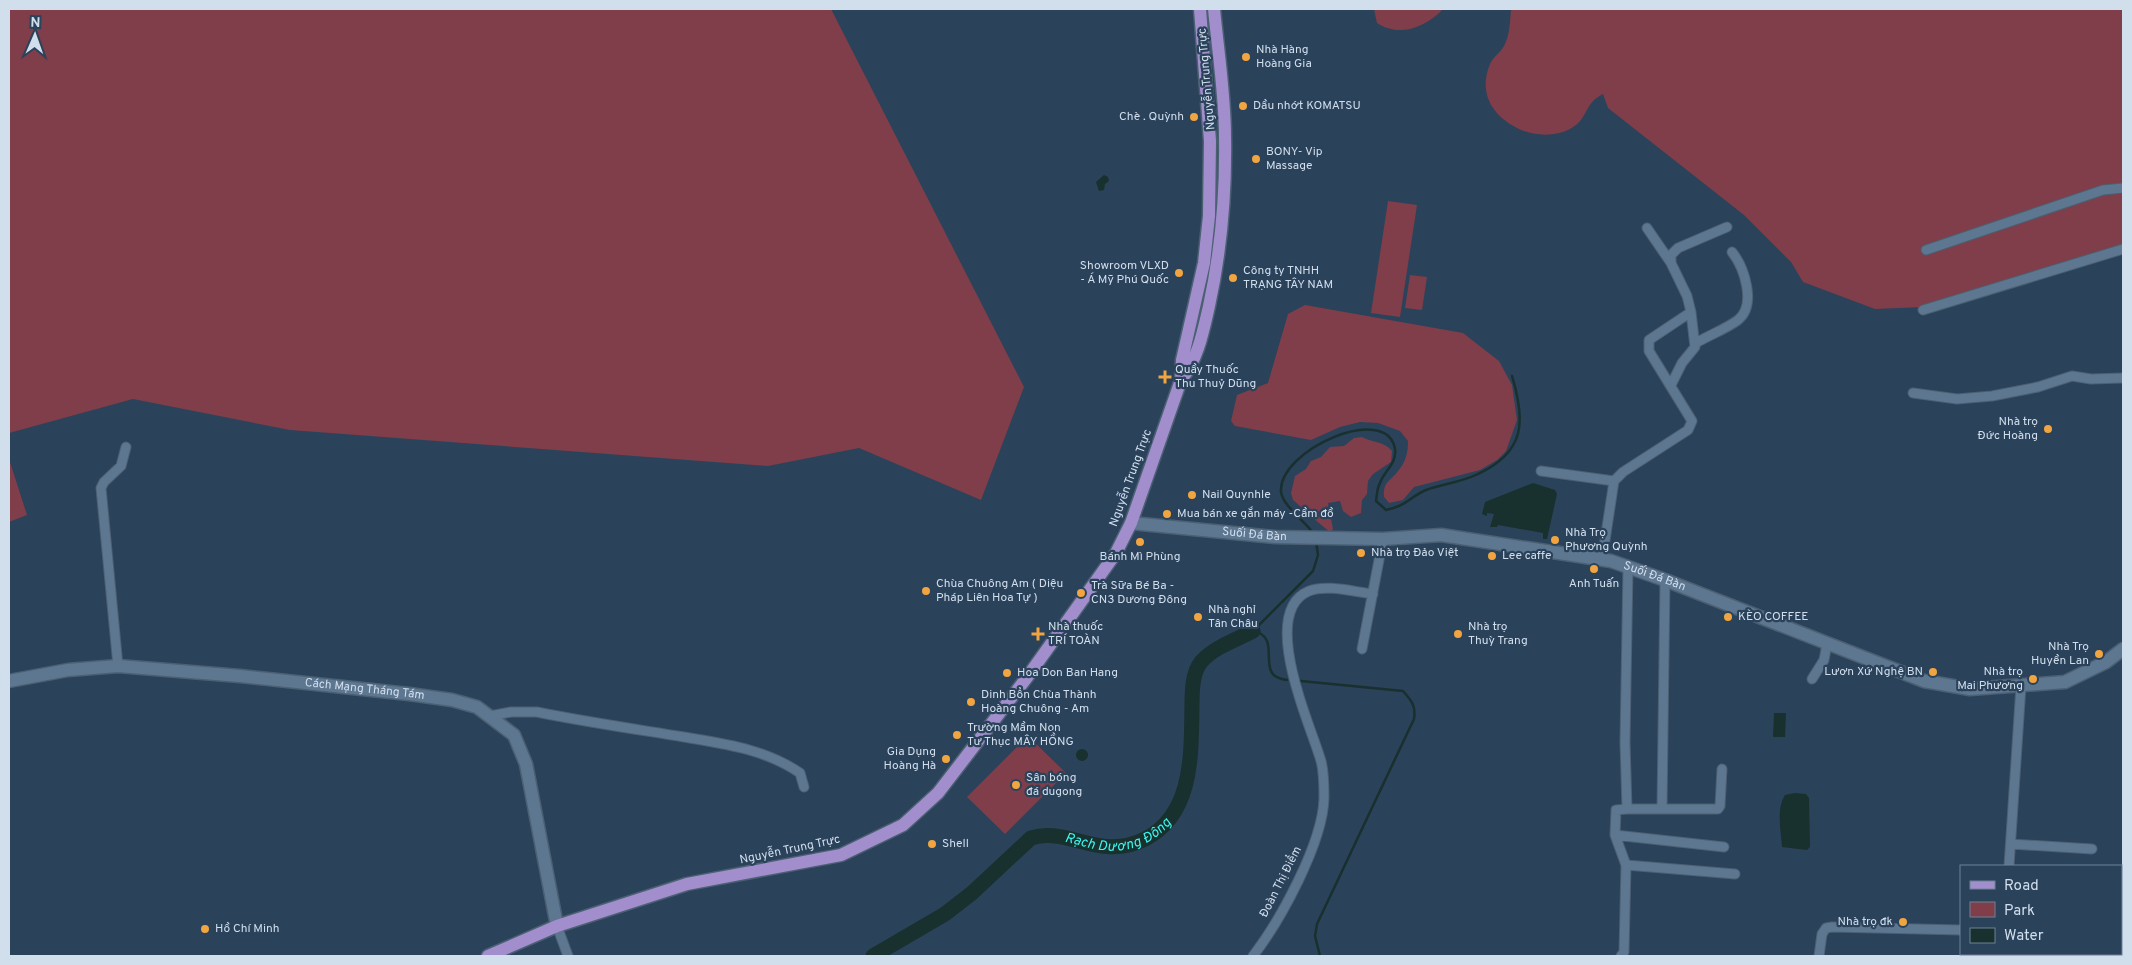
<svg xmlns="http://www.w3.org/2000/svg" width="2132" height="965" viewBox="0 0 2132 965" font-family="Overpass,sans-serif">
  <rect width="100%" height="100%" fill="#2b425b"/>
  <!-- green -->
  <path fill="#7f3e49" d="M9 9H831L1024 387 981 500 859 448 768 466 290 430 133 399 9 433Z
    M1374 9H1443C1426 27 1400 38 1377 23Z
    M1511 9H2123V247L1924 307 1875 309 1803 282 1791 262 1744 215 1608 108 1603 94C1583 104 1589 119 1570 129 1555 137 1534 136 1519 129 1492 116 1478 93 1490 64 1493 57 1500 53 1504 46 1510 35 1510 21 1511 9Z
    M1388 201 1417 205 1400 317 1371 313Z
    M1410 275 1427 277 1422 310 1405 308Z
    M1305 305 1463 333 1499 361 1512 385 1517 420 1506 451 1497 460 1480 470 1414 487 1403 500 1389 503 1384 497C1383 481 1390 482 1398 471 1406 462 1408 452 1408 441L1400 431 1378 423 1360 422 1340 427 1311 440 1235 426 1231 421 1237 395 1268 383 1288 314Z
    M1362 437C1373 443 1384 441 1392 451L1391 462 1373 474 1368 481 1367 494 1362 500 1361 513 1351 517 1343 511 1340 501 1328 503 1333 529 1330 532C1317 522 1306 511 1293 500L1291 493 1295 476 1306 469 1311 461 1321 457 1330 447 1344 446 1354 438Z
    M9 459 27 515 9 522Z
    M1028 736 1066 773 1005 834 967 797Z"/>
  <!-- water -->
  <path fill="#18302e" d="M1104 175 1108 177 1109 181 1105 184 1104 190 1099 191 1096 182Z
    M1533 483 1555 490 1557 494 1547 539H1543V533L1498 525 1497 527H1490L1494 514 1487 513V516L1482 514 1485 502Z
    M1774 713H1786L1785 737H1773Z
    M1076 755a6 6 0 1 1 12 0a6 6 0 1 1-12 0Z
    M1795 793 1806 794 1809 798 1810 847 1807 850 1782 847C1781 831 1776 809 1785 795Z"/>
  <g fill="none" stroke-linecap="round" stroke-linejoin="round">
    <!-- stream -->
    <path stroke="#18302e" stroke-width="2.5" d="M1314 534C1305 521 1283 506 1281 492 1278 450 1387 402 1395 449 1397 464 1384 471 1380 483 1377 488 1377 495 1376 501L1386 510C1406 506 1410 497 1426 490 1443 484 1462 482 1478 474 1525 452 1526 422 1512 376
      M1253 631 1313 571 1318 555 1316 541
      M1253 631C1285 637 1252 677 1287 680
      M1301 681 1403 691C1412 701 1416 706 1414 719L1317 924 1315 936 1320 956"/>
    <!-- river -->
    <path stroke="#18302e" stroke-width="15" id="s1" d="M873 956 945 914 972 893 1031 838C1069 826 1099 862 1145 839 1194 814 1191 753 1192 706 1192 693 1192 673 1201 662 1214 647 1236 640 1253 631"/>
    <defs>
      <path id="street" d="M1647 228 1671 263
        M1926 250 2103 190 2123 188
        M1923 310 2123 249
        M1696 343C1709 335 1726 329 1738 320 1757 305 1744 267 1732 252
        M1671 385 1682 363 1695 347 1691 312
        M1913 393 1957 399 1992 396 2038 387 2072 376 2091 379 2123 378
        M1541 471 1614 481
        M1602 560 1614 481 1623 472 1688 430 1692 421 1649 351V340L1691 312 1687 296 1671 263V255L1678 248 1727 227
        M1362 649 1383 539
        M118 666 101 488 104 482 121 466 126 447
        M1812 679 1824 660 1827 644
        M490 716 511 712H537C586 722 635 729 684 737 725 744 765 749 800 773L804 787
        M1662 808 1665 580
        M1627 809H1718L1720 806 1722 769
        M1615 835 1724 847
        M2011 844 2092 849
        M1626 865 1735 874
        M2009 866 2021 686
        M557 926 568 956
        M1253 956C1280 921 1323 843 1324 798 1324 786 1324 772 1321 761 1311 726 1258 612 1309 591 1327 584 1354 592 1373 594
        M1621 956 1624 952 1626 865 1615 835 1616 810 1627 809 1625 742 1628 567
        M1819 956 1822 934 1826 928 1832 927 1961 930
        M1998 956H2002
        M2075 956V954"/>
      <g id="secondary">
        <path id="s2" d="M1131 523 1275 537 1383 539 1441 535 1611 561 1665 580 1924 681 1970 689 2065 682 2106 662 2123 649"/>
        <path id="s3" d="M9 681 68 670 118 666 240 676 409 694 452 700 477 707 514 735 526 764 557 926"/>
      </g>
      <path id="primary" d="M1181 380C1198 359 1203 332 1209 306 1221 251 1226 194 1225 137 1225 95 1218 51 1214 9
        M488 956 557 926 687 884 841 855 903 825 938 793 1028 676 1116 553 1131 523 1181 380 1182 360 1204 263 1209 216 1210 141 1200 9"/>
    </defs>
    <!-- street casing -->
    <use href="#street" stroke="#4b6073" stroke-width="11"/>
    <!-- secondary casing -->
    <use href="#secondary" stroke="#4b6073" stroke-width="15"/>
    <!-- primary casing -->
    <use href="#primary" stroke="#4b6073" stroke-width="15"/>
    <!-- street -->
    <use href="#street" stroke="#5e7791" stroke-width="9"/>
    <!-- secondary -->
    <use href="#secondary" stroke="#5e7791" stroke-width="12"/>
    <!-- primary -->
    <use href="#primary" stroke="#a28ecc" stroke-width="12"/>
  </g>
  <!-- markers -->
  <g fill="#f1a540" stroke="#2b425b" stroke-width="2">
    <circle cx="1246" cy="57" r="5"/>
    <circle cx="1243" cy="106" r="5"/>
    <circle cx="1194" cy="117" r="5"/>
    <circle cx="1256" cy="159" r="5"/>
    <circle cx="1179" cy="273" r="5"/>
    <circle cx="1233" cy="278" r="5"/>
    <path d="M1162.5 369.5h5v5h5v5h-5v5h-5v-5h-5v-5h5z"/>
    <circle cx="2048" cy="429" r="5"/>
    <circle cx="1192" cy="495" r="5"/>
    <circle cx="1167" cy="514" r="5"/>
    <circle cx="1555" cy="540" r="5"/>
    <circle cx="1140" cy="542" r="5"/>
    <circle cx="1361" cy="553" r="5"/>
    <circle cx="1492" cy="556" r="5"/>
    <circle cx="1594" cy="569" r="5"/>
    <circle cx="926" cy="591" r="5"/>
    <circle cx="1081" cy="593" r="5"/>
    <circle cx="1198" cy="617" r="5"/>
    <circle cx="1728" cy="617" r="5"/>
    <path d="M1035.5 626.5h5v5h5v5h-5v5h-5v-5h-5v-5h5z"/>
    <circle cx="1458" cy="634" r="5"/>
    <circle cx="2099" cy="654" r="5"/>
    <circle cx="1933" cy="672" r="5"/>
    <circle cx="1007" cy="673" r="5"/>
    <circle cx="2033" cy="679" r="5"/>
    <circle cx="971" cy="702" r="5"/>
    <circle cx="957" cy="735" r="5"/>
    <circle cx="946" cy="759" r="5"/>
    <circle cx="1016" cy="785" r="5"/>
    <circle cx="932" cy="844" r="5"/>
    <circle cx="1903" cy="922" r="5"/>
    <circle cx="205" cy="929" r="5"/>
  </g>
  <g text-anchor="middle" dominant-baseline="central" stroke-width="4.5" stroke-linejoin="round" paint-order="stroke">
    <!-- poi labels -->
    <g font-size="12" fill="#d1dfed" stroke="#2b425b" text-anchor="start">
      <text x="1256" y="50">Nhà Hàng<tspan x="1256" dy="14">Hoàng Gia</tspan></text>
      <text x="1253" y="106">Dầu nhớt KOMATSU</text>
      <text x="1184" y="117" text-anchor="end">Chè . Quỳnh</text>
      <text x="1266" y="152">BONY- Vip<tspan x="1266" dy="14">Massage</tspan></text>
      <text x="1169" y="266" text-anchor="end">Showroom VLXD<tspan x="1169" dy="14">- Á Mỹ Phú Quốc</tspan></text>
      <text x="1243" y="271">Công ty TNHH<tspan x="1243" dy="14">TRẠNG TÂY NAM</tspan></text>
      <text x="1175" y="370">Quầy Thuốc<tspan x="1175" dy="14">Thu Thuỷ Dũng</tspan></text>
      <text x="2038" y="422" text-anchor="end">Nhà trọ<tspan x="2038" dy="14">Đức Hoàng</tspan></text>
      <text x="1202" y="495">Nail Quynhle</text>
      <text x="1177" y="514">Mua bán xe gắn máy -Cầm đồ</text>
      <text x="1565" y="533">Nhà Trọ<tspan x="1565" dy="14">Phương Quỳnh</tspan></text>
      <text x="1371" y="553">Nhà trọ Đảo Việt</text>
      <text x="1502" y="556">Lee caffe</text>
      <text x="1140" y="557" text-anchor="middle">Bánh Mì Phùng</text>
      <text x="936" y="584">Chùa Chuông Am ( Diệu<tspan x="936" dy="14">Pháp Liên Hoa Tự )</tspan></text>
      <text x="1594" y="584" text-anchor="middle">Anh Tuấn</text>
      <text x="1091" y="586">Trà Sữa Bé Ba -<tspan x="1091" dy="14">CN3 Dương Đông</tspan></text>
      <text x="1208" y="610">Nhà nghỉ<tspan x="1208" dy="14">Tân Châu</tspan></text>
      <text x="1738" y="617">KÈO COFFEE</text>
      <text x="1048" y="627">Nhà thuốc<tspan x="1048" dy="14">TRÍ TOÀN</tspan></text>
      <text x="1468" y="627">Nhà trọ<tspan x="1468" dy="14">Thuỳ Trang</tspan></text>
      <text x="2089" y="647" text-anchor="end">Nhà Trọ<tspan x="2089" dy="14">Huyền Lan</tspan></text>
      <text x="1923" y="672" text-anchor="end">Lươn Xứ Nghệ BN</text>
      <text x="2023" y="672" text-anchor="end">Nhà trọ<tspan x="2023" dy="14">Mai Phương</tspan></text>
      <text x="1017" y="673">Hoa Don Ban Hang</text>
      <text x="981" y="695">Dinh Bổn Chùa Thành<tspan x="981" dy="14">Hoàng Chuông - Am</tspan></text>
      <text x="967" y="728">Trường Mầm Non<tspan x="967" dy="14">Tư Thục MÂY HỒNG</tspan></text>
      <text x="936" y="752" text-anchor="end">Gia Dụng<tspan x="936" dy="14">Hoàng Hà</tspan></text>
      <text x="1026" y="778">Sân bóng<tspan x="1026" dy="14">đá dugong</tspan></text>
      <text x="942" y="844">Shell</text>
      <text x="1893" y="922" text-anchor="end">Nhà trọ đk</text>
      <text x="215" y="929">Hồ Chí Minh</text>
    </g>
    <!-- street labels -->
    <g font-size="12" fill="#d1dfed" stroke="#2b425b">
      <text transform="translate(1207 79) rotate(-95)">Nguyễn Trung Trực</text>
      <text transform="translate(1131 478) rotate(-70)">Nguyễn Trung Trực</text>
      <text stroke="none"><textPath href="#s2" startOffset="124">Suối Đá Bàn</textPath></text>
      <text stroke="none"><textPath href="#s2" startOffset="529">Suối Đá Bàn</textPath></text>
      <text stroke="none"><textPath href="#s3" startOffset="358">Cách Mạng Tháng Tám</textPath></text>
      <text transform="translate(790 850) rotate(-12)">Nguyễn Trung Trực</text>
      <text transform="translate(1281 882) rotate(-63)">Đoàn Thị Điểm</text>
    </g>
    <!-- water labels -->
    <g font-size="14" font-style="italic" fill="#3cf9f1" stroke="#2b425b">
      <text stroke="none"><textPath href="#s1" startOffset="289">Rạch Dương Đông</textPath></text>
    </g>
  </g>
  <!-- border -->
  <rect width="2132" height="965" fill="none" stroke="#d1dfed" stroke-width="20"/>
  <!-- legend -->
  <rect x="1960" y="865" width="162" height="90" fill="#2b425b" stroke="#6d8195"/>
  <rect x="1970" y="881" width="25" height="8" fill="#a28ecc" stroke="#6d8195"/>
  <text x="2004" y="890" font-size="15" fill="#d1dfed">Road</text>
  <rect x="1970" y="902" width="25" height="15" fill="#7f3e49" stroke="#6d8195"/>
  <text x="2004" y="915" font-size="15" fill="#d1dfed">Park</text>
  <rect x="1970" y="928" width="25" height="15" fill="#18302e" stroke="#6d8195"/>
  <text x="2004" y="940" font-size="15" fill="#d1dfed">Water</text>
  <!-- north arrow -->
  <g transform="translate(35 35) rotate(2)" stroke="#2b425b" stroke-width="4" paint-order="stroke">
  <path d="M0-4L9 19L0 12L-9 19Z" fill="#d1dfed"/>
  <text y="-8" font-size="14" font-weight="bold" text-anchor="middle" fill="#d1dfed">N</text>
  </g>
</svg>
